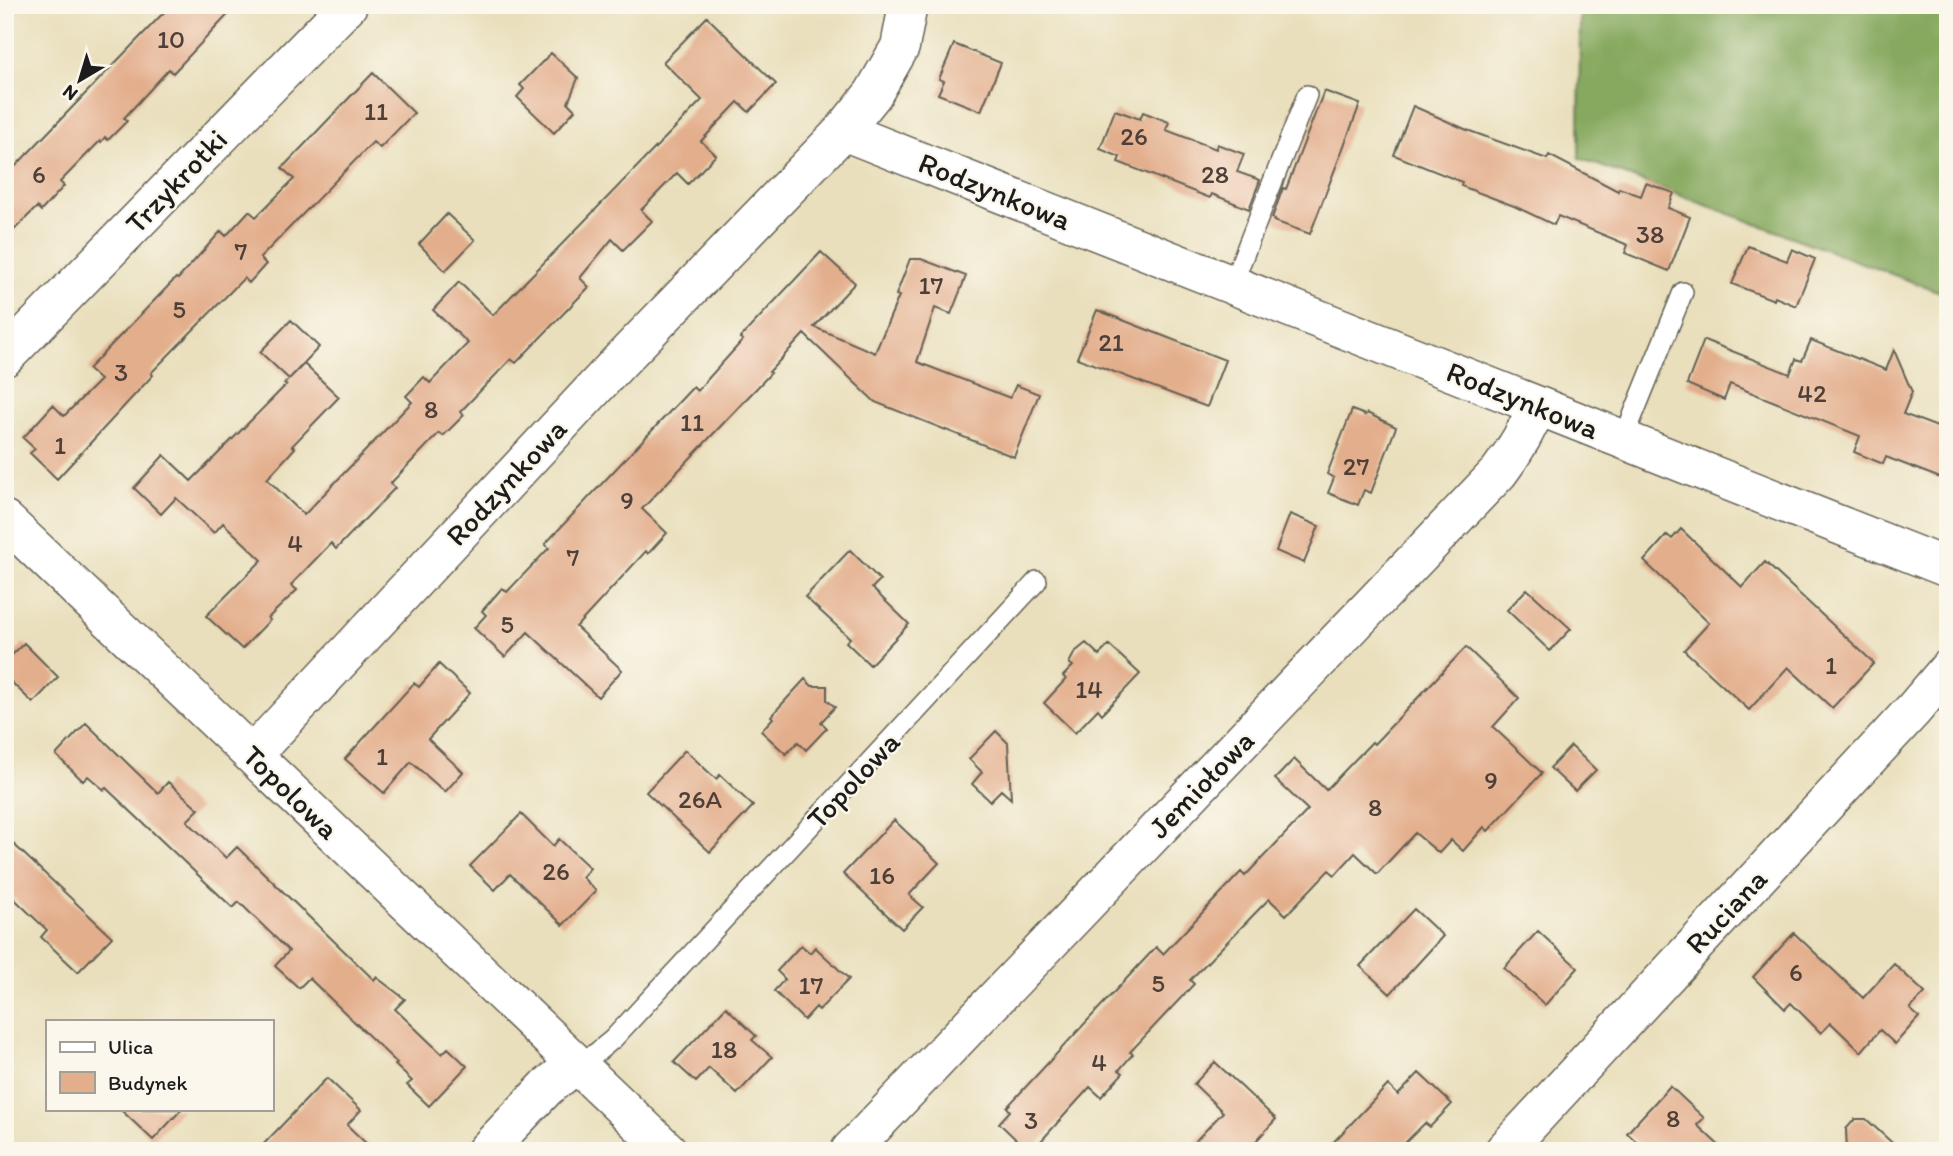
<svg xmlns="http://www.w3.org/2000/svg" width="1953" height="1156" viewBox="0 0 1953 1156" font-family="Itim,sans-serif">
  <rect width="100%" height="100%" fill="#fbf7ec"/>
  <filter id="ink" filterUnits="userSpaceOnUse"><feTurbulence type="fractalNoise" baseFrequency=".0143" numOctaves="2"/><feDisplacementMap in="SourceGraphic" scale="14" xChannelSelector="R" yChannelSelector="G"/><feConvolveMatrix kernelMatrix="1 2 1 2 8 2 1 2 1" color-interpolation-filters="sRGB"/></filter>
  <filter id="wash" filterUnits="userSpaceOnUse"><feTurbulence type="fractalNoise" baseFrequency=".00686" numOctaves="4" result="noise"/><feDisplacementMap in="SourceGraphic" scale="28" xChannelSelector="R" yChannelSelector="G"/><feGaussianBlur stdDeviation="1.57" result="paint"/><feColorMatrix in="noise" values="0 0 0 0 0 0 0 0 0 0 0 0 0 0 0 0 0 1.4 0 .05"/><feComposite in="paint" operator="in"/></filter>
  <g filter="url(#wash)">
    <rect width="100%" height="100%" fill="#e9dfbc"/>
    <!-- forest -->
    <path fill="#86a95e" stroke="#51623d" stroke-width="2" d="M1580 5H1948V295L1579 158Z"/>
    <g id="blocks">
      <!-- building -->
      <path fill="#e3ae8c" d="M171 5H237L173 73 169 69 124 118 127 121 108 140 105 137 101 142 100 141 60 182 64 186 41 211 37 207 5 239V177Z
        M707 17 776 84 749 112 738 102 701 141 716 155 688 184 677 173 641 210 652 221 623 250 612 239 580 278 589 287 516 363 511 359 460 412 464 415 443 436 439 433 390 484 395 488 336 549 331 543 291 585 297 590 268 618 270 620 268 622 242 649 206 616 262 560 223 523 214 533 176 498 161 514 134 488 164 455 191 481 286 385 284 384 304 364 339 397 292 446 295 448 267 479 304 515 412 402 406 396 424 377 430 383 468 343 433 310 459 282 493 315 702 100 663 62Z
        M954 44 1001 63 981 111 938 94 944 81 939 79Z
        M551 53 578 78 568 103 575 110 554 133 517 97 524 89 520 85Z
        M373 73 414 113 380 148 373 142 260 258 266 264 249 283 244 278 151 373 153 375 57 479 30 453 35 449 23 438 53 405 64 416 100 380 88 369 148 307 176 278 178 279 221 231 226 236 249 211 256 217 294 179 282 168Z
        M1324 91 1360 104 1310 234 1274 221 1275 219 1272 218 1283 188 1286 189Z
        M1413 106 1467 130 1547 159 1549 155 1618 191 1619 188 1641 196 1646 183 1674 193 1668 208 1690 217 1669 271 1625 253 1628 245 1558 216 1554 225 1514 206 1461 186 1462 182 1394 155Z
        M1115 110 1140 119 1143 112 1169 122 1166 130 1216 149 1217 144 1244 154 1237 172 1260 180 1249 209 1212 194 1210 198 1118 162 1120 157 1100 149Z
        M447 214 475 240 445 271 419 244Z
        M1748 246 1787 261 1792 249 1815 259 1796 306 1775 297 1774 300 1732 284Z
        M821 252 855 283 814 327 875 353 899 296 896 295 910 259H921L966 276 951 314 935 308 917 362 1010 398 1016 385 1039 394 1014 457 875 402 804 334 769 372 771 373 642 509 667 533 648 554 646 551 576 627 622 670 598 697 528 632 505 657 474 628 486 615 482 611 502 588 507 592 549 548 545 544 693 387 697 391 743 340 740 338Z
        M1097 310 1225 360 1207 407 1077 358Z
        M291 320 319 347 289 379 260 352Z
        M1704 340 1790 374 1796 359 1802 361 1811 340 1886 370 1894 350 1912 392 1903 414 1948 431V481L1886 457 1883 464 1854 452 1860 436 1730 384 1724 400 1687 384Z
        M1352 410 1365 415 1367 413 1396 427 1371 493 1364 490 1358 505 1328 493 1334 478 1327 474Z
        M1290 514 1319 526 1304 563 1276 551Z
        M1681 529 1742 587 1765 562 1874 663 1832 708 1788 667 1749 710 1684 650 1709 623 1644 561 1667 535 1672 539Z
        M850 550 880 580 872 588 909 624 870 665 846 642 850 638 805 597Z
        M1527 589 1571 629 1550 651 1507 610Z
        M24 643 58 677 33 703 5 676V662Z
        M1086 643 1099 655 1109 645 1140 674 1102 714 1098 709 1075 733 1044 703 1066 679 1063 676 1073 666 1069 663 1075 652Z
        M1466 647 1519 698 1493 727 1542 773 1488 831 1484 827 1463 851 1451 840 1439 853 1415 833 1377 874 1355 853 1335 875 1329 870 1286 915 1269 899 1190 980 1194 984 1130 1052 1133 1054 1119 1070 1123 1073 1101 1097 1090 1087 1032 1151H1028L999 1123 1010 1111 1007 1107 1156 947 1163 954 1241 872 1245 876 1308 810 1275 779 1294 759 1326 790 1372 742 1374 744Z
        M439 664 470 693 428 739 463 772 445 792 411 762 384 793 345 759 414 683 419 687Z
        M805 679 812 686H827V700L835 707 821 722 827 728 806 750 798 742 786 754 761 731 773 718 771 716Z
        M86 723 158 793 168 782 199 809 187 821 226 858 237 847 374 980 376 977 405 999 395 1009 442 1054 448 1048 467 1066 429 1106 407 1085 412 1081 395 1065 397 1063 309 978 299 988 275 966 289 951 239 902 233 908 106 788 104 790 88 776 83 781 56 755Z
        M996 731 1008 743 1011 799 1001 790 990 801 972 784 982 772 969 759Z
        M1571 746 1596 770 1575 791 1550 768Z
        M685 750 716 779 720 775 753 806 710 852 646 792Z
        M521 814 553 846 559 839 590 868 582 877 596 891 563 925 510 874 495 890 470 866Z
        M894 820 939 863 909 895 923 907 902 929 843 874Z
        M5 836 112 937 78 972 41 937 47 930 5 890Z
        M1414 909 1443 936 1390 994 1360 966Z
        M1538 931 1578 968 1545 1005 1504 968Z
        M1794 933 1863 998 1894 964 1925 993 1910 1009 1919 1017 1895 1044 1880 1030 1861 1052 1831 1023 1821 1033 1791 1003 1785 1009 1753 977Z
        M801 945 810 953 815 947 849 979 819 1010 816 1007 804 1020 774 991 785 979 777 971Z
        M726 1007 756 1036 752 1040 772 1057 737 1094 709 1068 696 1082 674 1062Z
        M1215 1062 1276 1119 1247 1151H1186L1223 1112 1194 1084Z
        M1419 1073 1452 1104 1430 1127 1425 1123 1397 1151H1325L1388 1085 1398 1095Z
        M327 1078 361 1110 347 1125 374 1151H257Z
        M1670 1086 1704 1118 1697 1125 1725 1151H1647L1627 1133Z
        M120 1109H182L153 1140Z
        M1855 1119H1866L1901 1151H1847L1846 1129Z"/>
    </g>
  </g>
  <g filter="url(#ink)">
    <use href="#blocks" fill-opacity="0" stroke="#646054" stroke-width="2"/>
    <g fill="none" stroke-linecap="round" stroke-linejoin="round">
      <defs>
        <path id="lane" d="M1232 285 1307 95
          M1623 440 1683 292
          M576 1064 596 1053 613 1039 1037 581
          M5 1149 7 1151"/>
        <path id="street" d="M843 131 873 94 900 47 908 5
          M5 357 348 5
          M5 520 668 1151
          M252 755 617 364 843 131 1948 568
          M486 1151 547 1087 576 1064
          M850 1151 1499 472C1515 451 1527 431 1537 406
          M1504 1151 1914 709 1948 669"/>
      </defs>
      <!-- lane casing -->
      <use href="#lane" stroke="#646054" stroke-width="22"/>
      <!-- street casing -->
      <use href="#street" stroke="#646054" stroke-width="41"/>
      <!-- lane -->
      <use href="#lane" stroke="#fff" stroke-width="19"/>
      <!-- street -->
      <use href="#street" stroke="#fff" stroke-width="38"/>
    </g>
  </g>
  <g text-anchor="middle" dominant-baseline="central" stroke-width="5" stroke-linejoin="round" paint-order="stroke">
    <!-- number labels -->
    <g font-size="26" fill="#4e4038">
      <text x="171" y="39">10</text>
      <text x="376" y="111">11</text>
      <text x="1134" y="136">26</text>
      <text x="39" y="174">6</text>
      <text x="1215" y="174">28</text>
      <text x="1650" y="234">38</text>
      <text x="241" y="251">7</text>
      <text x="931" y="285">17</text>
      <text x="179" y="309">5</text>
      <text x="1111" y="342">21</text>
      <text x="121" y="372">3</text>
      <text x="1812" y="393">42</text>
      <text x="431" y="409">8</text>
      <text x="692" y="422">11</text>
      <text x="60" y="445">1</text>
      <text x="1356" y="466">27</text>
      <text x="627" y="500">9</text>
      <text x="295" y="543">4</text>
      <text x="573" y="557">7</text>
      <text x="507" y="624">5</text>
      <text x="1831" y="665">1</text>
      <text x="1089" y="689">14</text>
      <text x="382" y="756">1</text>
      <text x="1491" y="780">9</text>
      <text x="700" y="799">26A</text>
      <text x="1375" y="807">8</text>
      <text x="556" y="871">26</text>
      <text x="882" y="875">16</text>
      <text x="1796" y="972">6</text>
      <text x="1158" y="983">5</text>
      <text x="811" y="985">17</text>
      <text x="724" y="1049">18</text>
      <text x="1099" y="1062">4</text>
      <text x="1673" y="1118">8</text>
      <text x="1031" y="1120">3</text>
    </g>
    <!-- street labels -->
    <g font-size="30" fill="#1c1c1c" stroke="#fbf7ec">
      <text transform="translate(176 181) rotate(-46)">Trzykrotki</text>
      <text transform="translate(995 191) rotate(22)">Rodzynkowa</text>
      <text transform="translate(1523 400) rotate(22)">Rodzynkowa</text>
      <text transform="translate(506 482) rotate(-47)">Rodzynkowa</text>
      <text transform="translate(853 780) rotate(-47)">Topolowa</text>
      <text transform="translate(1201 784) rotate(-46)">Jemiołowa</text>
      <text transform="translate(291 792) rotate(44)">Topolowa</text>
      <text transform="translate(1726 911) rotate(-47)">Ruciana</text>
    </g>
  </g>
  <!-- margin -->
  <rect width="1953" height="1156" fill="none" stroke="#fbf7ec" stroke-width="28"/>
  <!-- legend -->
  <rect x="46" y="1020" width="228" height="91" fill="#fbf7ec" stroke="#a29f99" stroke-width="2"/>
  <rect x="60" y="1042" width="35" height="10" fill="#ffffff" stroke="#a29f99" stroke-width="2"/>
  <text x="108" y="1054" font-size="21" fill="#1c1c1c">Ulica</text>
  <rect x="60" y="1072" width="35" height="21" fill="#e3ae8c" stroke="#a29f99" stroke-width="2"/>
  <text x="108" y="1090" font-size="21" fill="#1c1c1c">Budynek</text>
  <!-- north arrow -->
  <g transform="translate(80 80) rotate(218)" stroke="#fbf7ec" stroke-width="5" paint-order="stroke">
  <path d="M0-5L12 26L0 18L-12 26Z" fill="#1c1c1c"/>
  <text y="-10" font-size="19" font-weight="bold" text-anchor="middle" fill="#1c1c1c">N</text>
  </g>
</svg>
